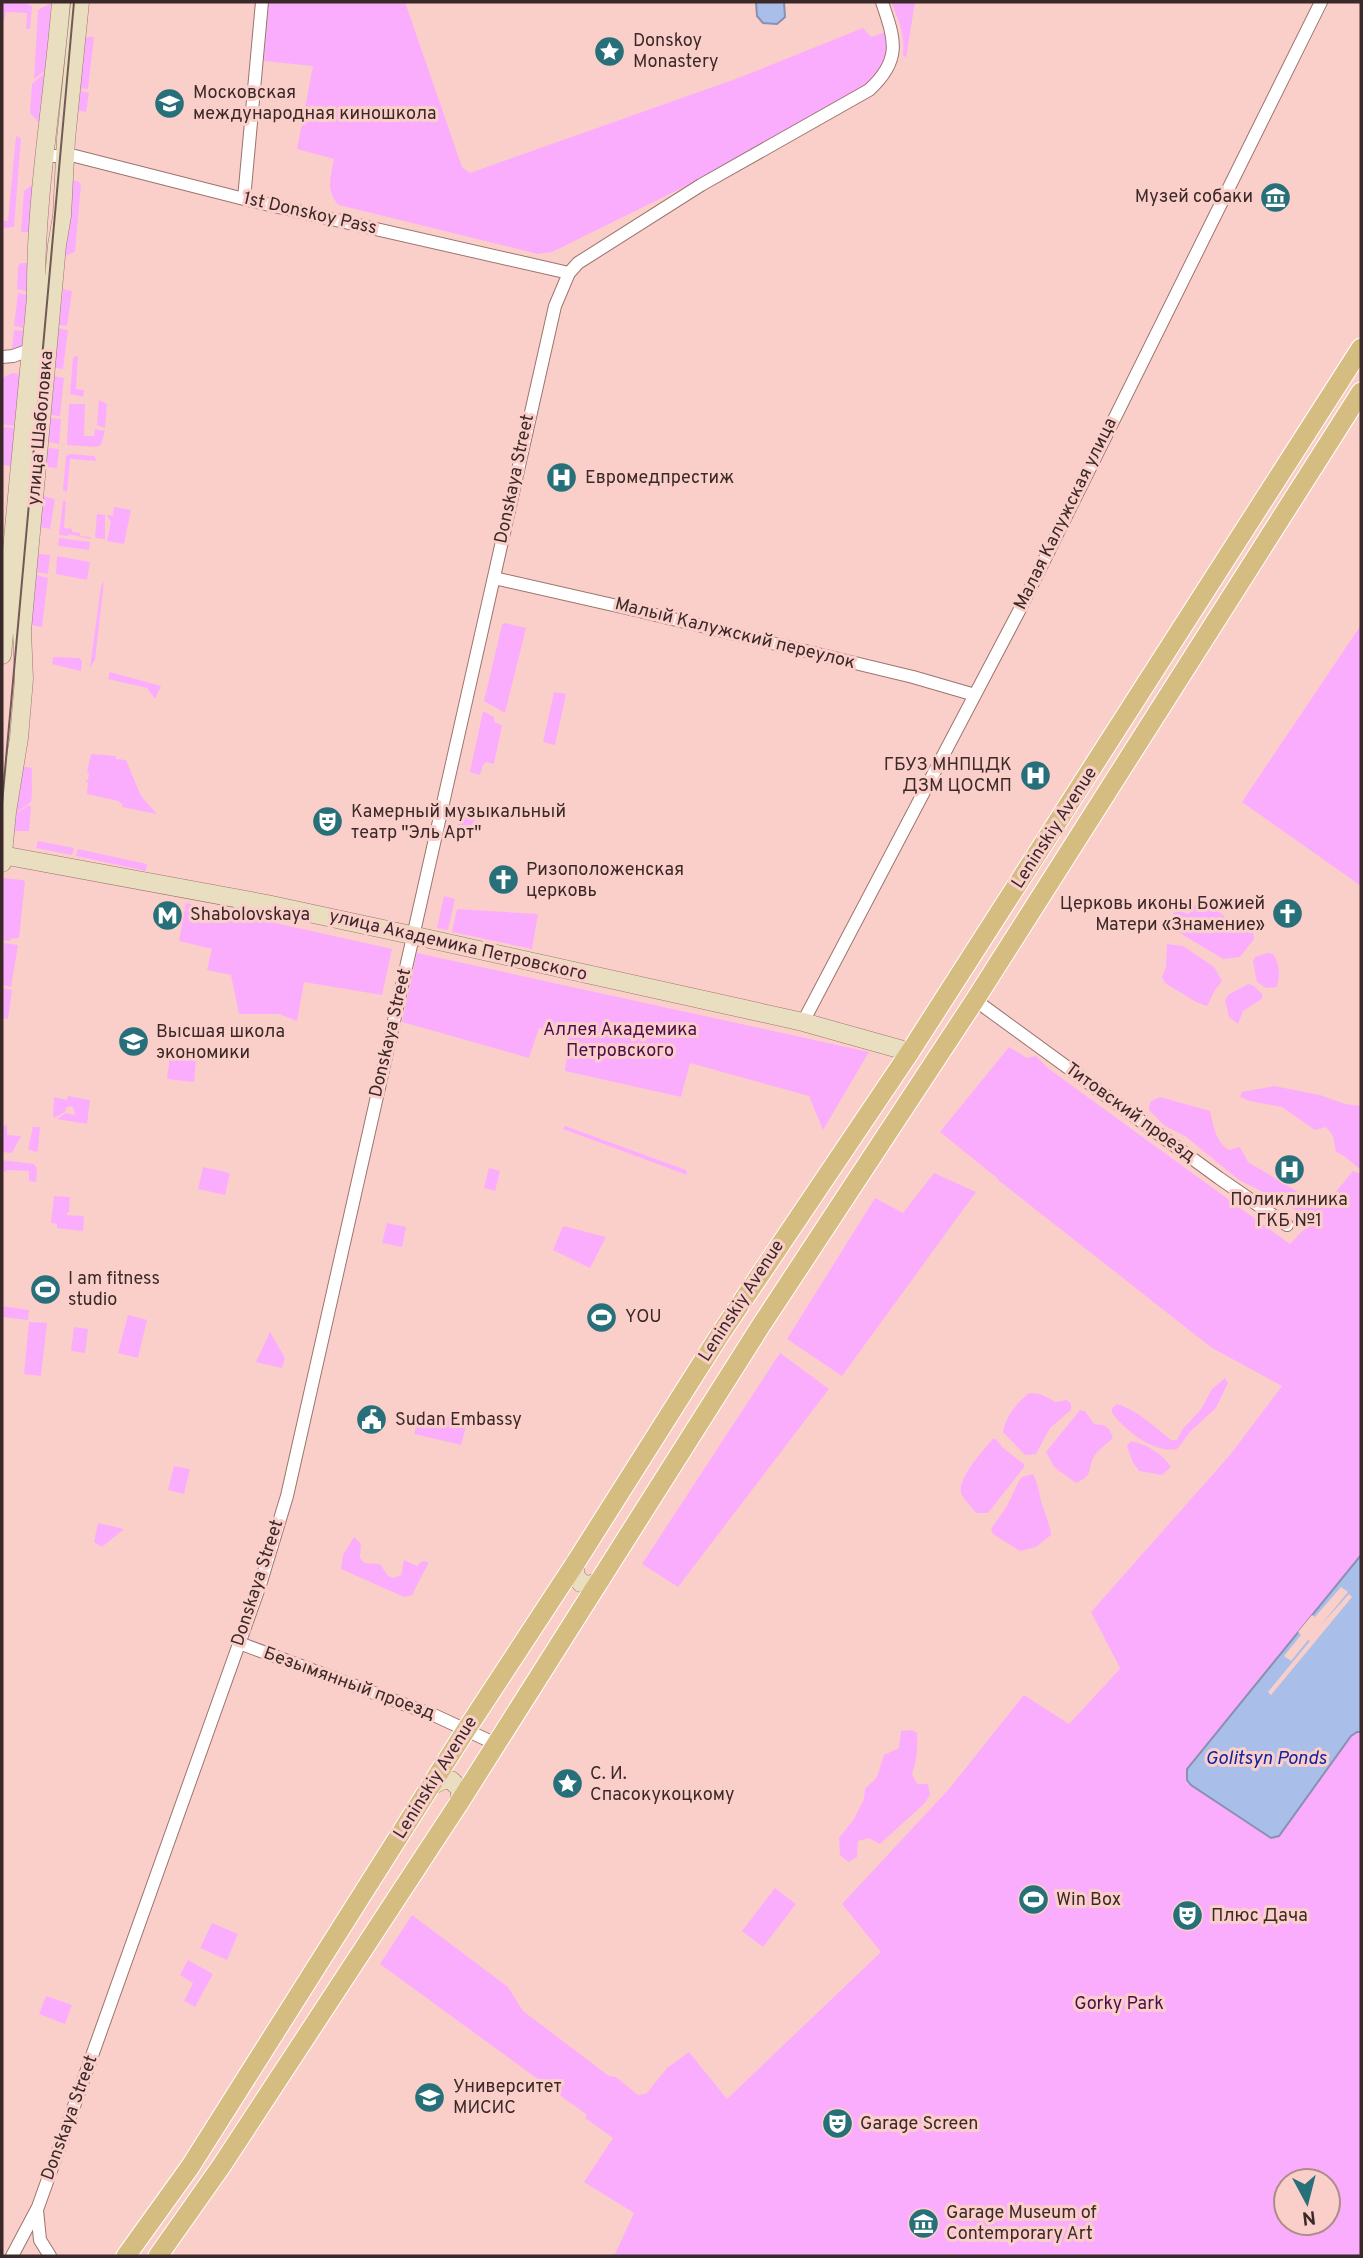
<svg xmlns="http://www.w3.org/2000/svg" width="1363" height="2258" viewBox="0 0 1363 2258" font-family="Overpass,sans-serif">
  <rect width="100%" height="100%" fill="#fbcfc9"/>
  <!-- green -->
  <path fill="#fbadfd" fill-rule="evenodd" d="M2 2H28V5L32 6 30 29H26L27 13 6 12 4 21H2Z
    M269 2H405L462 167 470 173 741 77 863 28 871 37 886 32C887 59 886 71 863 87L692 183 552 252 538 254 339 205C325 191 331 177 334 159L297 149 313 66 264 61Z
    M891 2H915L906 58 903 55C905 35 899 20 891 2Z
    M51 3 47 69 34 79 38 10Z
    M85 37H94L88 89 77 88Z
    M48 70 42 126 30 113 32 84Z
    M79 91 89 93 86 112 77 110Z
    M16 136 21 138 14 227 2 228V221H8Z
    M40 178 29 232H21L24 191Z
    M71 181H78L81 185 75 252 59 258Z
    M21 263H33L29 292 17 289 18 266Z
    M63 289 72 291 67 326 59 325Z
    M18 293 28 295 23 328 14 326Z
    M58 328 68 330 63 369 49 367Z
    M14 330 26 331 27 345 12 350Z
    M78 356 76 389 84 390 83 397 70 394 73 357Z
    M12 373 20 374 14 426 2 424V378Z
    M48 375 64 378 60 416 50 415Z
    M99 400 107 404 105 428 97 425Z
    M69 404H85L84 436H94L95 429 105 431 101 445 96 447 67 445Z
    M51 418 61 419 59 444 46 441Z
    M2 427 15 428 12 466 2 465Z
    M50 448 59 449 57 468 45 467V450Z
    M70 454 94 456 97 461 70 459 67 492 63 490 66 456Z
    M42 496 55 499 50 529 39 527Z
    M63 501H66L64 528 72 529V532L80 533V536L90 537V539L69 534 68 536 59 535Z
    M114 507 131 510 124 544 107 541 111 522 107 515 113 516Z
    M97 514 105 515V539L95 538Z
    M59 538 90 542 89 550 58 546Z
    M41 554 50 555 48 574 35 572V555Z
    M57 556 90 562 87 580 56 574Z
    M36 575 48 578 42 627 31 625Z
    M104 581 95 660 90 667 101 586Z
    M505 623 526 628 505 713 484 701 502 625Z
    M1361 625V886L1242 802Z
    M53 657 79 658 82 661 81 671 52 664Z
    M110 672 161 686 155 699 147 688 108 679Z
    M554 692 566 694 555 745 543 742Z
    M483 711 494 717V722L502 725 494 764 486 762 483 765 480 775 470 772Z
    M91 754 116 756V759L126 760 141 796 157 814 122 807V804L118 801 87 794 88 783 85 780H88L89 773 87 772Z
    M19 766 32 768C31 780 33 790 31 802L17 812 14 811Z
    M29 805 31 807 29 831H14L15 814Z
    M462 805 477 809 470 839 455 836Z
    M38 841 74 848 72 855 36 848Z
    M78 849 147 864 146 871 76 856Z
    M3 878 23 880 25 882 19 938 10 939V941L3 940Z
    M444 896 455 899 448 930 437 928Z
    M1207 901C1220 914 1236 926 1253 933L1254 939 1240 957 1223 959 1173 929V913L1179 911 1189 914 1196 904Z
    M186 903 392 949 382 995 304 982 297 1021 279 1014H239L231 975 207 970 212 949 179 941Z
    M457 909 538 914 532 949 452 932Z
    M4 943 18 945 11 987 2 985Z
    M1167 944 1183 946 1214 967 1222 981 1215 990 1207 1006 1196 1002 1165 983 1162 977 1166 967Z
    M417 953 869 1052 823 1130 809 1096 690 1063 681 1097 565 1071 569 1036 539 1028 529 1058 402 1022Z
    M1267 953 1273 954C1280 964 1280 976 1277 987L1266 988 1257 982 1253 962 1255 957Z
    M1248 984 1254 986 1262 994V999L1243 1011 1238 1024 1229 1017 1225 1000 1228 995Z
    M2 988 12 990 8 1019 2 1018Z
    M1009 1047 1027 1058 1036 1056 1049 1069 1290 1244 1310 1223 1287 1204 1239 1180 1185 1136 1165 1126 1149 1110 1150 1102 1160 1097 1210 1111C1214 1127 1215 1141 1229 1150L1240 1147 1248 1162 1315 1202 1326 1204 1353 1171 1361 1174V2256H614L634 2213 584 2182 613 2138 585 2118 587 2115 380 1964 412 1915 508 1987 523 2011 609 2076 616 2077 638 2095 646 2094 667 2068 689 2052 727 2099 881 1952 842 1904 949 1789 1024 1695 1069 1724 1118 1671 1120 1668 1091 1612 1230 1455 1282 1386 1212 1348 998 1180 997 1178 940 1132ZM1286 2181H1328V2223H1286Z
    M170 1057 196 1060 194 1082 167 1079Z
    M1274 1086 1320 1095 1345 1104 1361 1106V1169C1352 1164 1347 1156 1336 1152L1333 1136 1326 1127 1315 1130 1282 1107 1250 1101 1240 1097 1242 1092Z
    M68 1096 90 1100 87 1124 57 1119 66 1113 75 1115 74 1109 71 1106 66 1108 65 1112 54 1118 53 1116 54 1097 67 1100Z
    M7 1125V1135L21 1136 12 1153 2 1152 3 1126Z
    M565 1126 686 1170 687 1175 563 1129Z
    M33 1127H40L38 1151 36 1152 28 1149Z
    M2 1160 34 1164 37 1169 36 1182 29 1181V1171L7 1170 6 1172 2 1171Z
    M203 1167 230 1173 225 1195 198 1189Z
    M489 1168 500 1171 495 1191 484 1188Z
    M934 1173 976 1192 842 1376 787 1339 875 1198 903 1213Z
    M54 1196 70 1197 69 1212H67V1215L84 1216 83 1231 57 1228V1224L51 1223Z
    M387 1223 406 1227 402 1247 382 1243Z
    M563 1226 606 1237 590 1268 553 1250Z
    M2 1306 29 1310 28 1320 2 1317Z
    M128 1315 147 1320 138 1358 118 1353Z
    M29 1322 47 1323 41 1376 24 1374Z
    M74 1327 88 1329 85 1353 71 1351Z
    M270 1332 285 1358 282 1368 256 1362Z
    M780 1353 829 1389 678 1587 642 1564Z
    M1225 1378 1228 1383 1216 1408 1191 1431 1177 1449C1154 1454 1125 1430 1112 1413V1408L1117 1404C1137 1410 1155 1427 1171 1440H1177L1182 1430 1201 1409 1212 1389Z
    M1029 1393 1040 1394 1056 1402 1067 1400 1071 1404V1410L1050 1428 1036 1454 1025 1455 1003 1432C1005 1417 1018 1402 1029 1393Z
    M1080 1410 1085 1411 1094 1424C1106 1425 1109 1426 1113 1438 1107 1443 1100 1449 1095 1455 1086 1468 1096 1474 1076 1483L1054 1467 1046 1452Z
    M420 1411 467 1423 461 1445 414 1434Z
    M993 1439H996L1003 1448 1024 1464V1467L988 1513H976C972 1507 965 1501 962 1495 954 1482 984 1449 993 1439Z
    M1131 1441C1146 1444 1163 1454 1171 1467L1162 1475 1139 1471 1132 1461 1127 1446Z
    M174 1466 190 1469 184 1494 168 1490Z
    M1033 1474C1039 1485 1039 1496 1043 1507 1046 1517 1050 1524 1051 1535L1036 1547 1020 1551 993 1534 991 1529 1007 1506 1019 1481 1022 1477Z
    M98 1523 124 1529 102 1547 94 1542Z
    M354 1537 361 1544 360 1558 365 1563 380 1564 388 1576 394 1578 401 1575 404 1560 417 1566 422 1561 429 1562 412 1595 404 1597 341 1569 343 1555Z
    M912 1730 917 1733C918 1747 917 1761 912 1774L917 1784H928L930 1795 924 1804 880 1844 869 1838 858 1841 857 1857 848 1862 840 1855 839 1838 854 1819 864 1799 865 1789 877 1777 884 1755 899 1748 901 1731Z
    M775 1888 796 1904 763 1947 742 1931Z
    M212 1923 238 1934 227 1960 200 1948Z
    M188 1960 213 1974 195 2007 184 2001 193 1983 180 1975Z
    M46 1996 72 2005 65 2024 39 2014Z"/>
  <!-- water -->
  <path fill="#aabeea" stroke="#8891b0" stroke-width="2" d="M756 2H784L785 17 777 24 763 23 757 16Z
    M1361 1555V1732H1357L1351 1736 1279 1836 1271 1838 1191 1785 1187 1780V1769Z"/>
  <!-- pier -->
  <path fill="#fbcfc9" d="M1341 1587 1348 1592 1320 1626 1349 1594 1352 1597 1271 1695 1268 1692 1310 1641 1308 1640 1291 1661 1284 1656 1301 1635 1298 1632 1312 1615 1315 1617Z"/>
  <g fill="none" stroke-linecap="round" stroke-linejoin="round">
    <defs>
      <path id="street" d="M52 156H75L244 199 569 273
        M244 199 262 2
        M2 357 13 356 35 348
        M494 578 635 610 913 677 975 695
        M975 1000 1219 1178 1287 1225
        M803 1022 1019 611 1321 2
        M239 1643 436 1716 496 1744
        M37 2210 40 2240 50 2256
        M12 2256 38 2207 260 1585 287 1496 555 306 569 273 578 263 701 185 869 90C902 60 895 40 882 2"/>
      <path id="secondary" d="M2 655 36 297C35 198 53 100 61 2
        M2 855 267 904 425 938 803 1022 910 1052
        M2 863 7 812 19 738 24 679 22 631 57 245 62 216 66 139 80 2
        M575 1562V1575L581 1583 590 1585 601 1580
        M430 1787 443 1780H451L460 1789 459 1803"/>
      <path id="primary" d="M126 2256 190 2167 466 1730 578 1559 719 1336 910 1052 1361 348
        M158 2256 222 2165 459 1803 760 1327 975 1000 1361 392"/>
    </defs>
    <!-- street casing -->
    <use href="#street" stroke="#9c746f" stroke-width="14"/>
    <!-- secondary casing -->
    <use href="#secondary" stroke="#9c746f" stroke-width="19"/>
    <!-- primary casing -->
    <use href="#primary" stroke="#fff" stroke-width="21"/>
    <!-- street -->
    <use href="#street" stroke="#fff" stroke-width="12"/>
    <!-- secondary -->
    <use href="#secondary" stroke="#eadec0" stroke-width="18"/>
    <!-- primary -->
    <use href="#primary" stroke="#d5bd81" stroke-width="19"/>
    <!-- tram -->
    <path stroke="#715956" stroke-width="2" d="M2 804 74 2"/>
  </g>
  <!-- icons -->
  <defs>
    <symbol id="sight-disc" viewBox="-11 -11 22 22"><circle r="9.5" fill="#277079" stroke="#fbcfc9"/><path d="M0-6L1.8-2.2L6-1.7L2.9 1.2L3.7 5.4L0 3.3L-3.7 5.4L-2.9 1.2L-6-1.7L-1.8-2.2Z" fill="#fff"/></symbol>
    <symbol id="university-disc" viewBox="-11 -11 22 22"><circle r="9.5" fill="#277079" stroke="#fbcfc9"/><path d="M0-5L7-2L0 1L-7-2ZM-4 1L0 2.5L4 1V4Q0 6-4 4Z" fill="#fff"/></symbol>
    <symbol id="museum-disc" viewBox="-11 -11 22 22"><circle r="9.5" fill="#277079" stroke="#fbcfc9"/><path d="M0-6L6-3V-2H-6V-3ZM-5-1h2V3h-2ZM-1-1h2V3h-2ZM3-1h2V3H3ZM-6 4H6V6H-6Z" fill="#fff"/></symbol>
    <symbol id="hospital-disc" viewBox="-11 -11 22 22"><circle r="9.5" fill="#277079" stroke="#fbcfc9"/><path d="M-5-5h3v3.5h4V-5h3V5h-3V1.5h-4V5h-3Z" fill="#fff"/></symbol>
    <symbol id="theatre-disc" viewBox="-11 -11 22 22"><circle r="9.5" fill="#277079" stroke="#fbcfc9"/><path d="M-5-5.5Q0-4 5-5.5V0Q5 5 0 6Q-5 5-5 0ZM-3.3-2.5H-1v1.5H-3.3ZM1-2.5H3.3v1.5H1ZM-2.8 1Q0 5.5 2.8 1Z" fill="#fff"/></symbol>
    <symbol id="church-disc" viewBox="-11 -11 22 22"><circle r="9.5" fill="#277079" stroke="#fbcfc9"/><path d="M-1.2-6h2.4v3.5h3.3v2.4h-3.3V6h-2.4V-.1h-3.3v-2.4h3.3Z" fill="#fff"/></symbol>
    <symbol id="metro-disc" viewBox="-11 -11 22 22"><circle r="9.5" fill="#277079" stroke="#fbcfc9"/><path d="M-5.5 5V-5H-3L0 0L3-5H5.5V5H3V-.5L0 4L-3-.5V5Z" fill="#fff"/></symbol>
    <symbol id="stadium-disc" viewBox="-11 -11 22 22"><circle r="9.5" fill="#277079" stroke="#fbcfc9"/><path d="M0-5a6.5 5 0 1 0 0 10a6.5 5 0 1 0 0-10ZM-3.5-1.8h7v3.6h-7Z" fill="#fff"/></symbol>
    <symbol id="civic-disc" viewBox="-11 -11 22 22"><circle r="9.5" fill="#277079" stroke="#fbcfc9"/><path d="M-.6-6.5H3V-4.5H.6V-3L4-1V1h2V6H-6V1h2V-1L-.6-3ZM-1.2 2.5V6h2.4V2.5Z" fill="#fff"/></symbol>
  </defs>
  <g fill-rule="evenodd">
    <use href="#sight-disc" x="592" y="34" width="35" height="35"/>
    <use href="#university-disc" x="152" y="86" width="35" height="35"/>
    <use href="#museum-disc" x="1258" y="180" width="35" height="35"/>
    <use href="#hospital-disc" x="544" y="460" width="35" height="35"/>
    <use href="#hospital-disc" x="1018" y="758" width="35" height="35"/>
    <use href="#theatre-disc" x="310" y="804" width="35" height="35"/>
    <use href="#church-disc" x="486" y="862" width="35" height="35"/>
    <use href="#church-disc" x="1270" y="896" width="35" height="35"/>
    <use href="#metro-disc" x="150" y="898" width="35" height="35"/>
    <use href="#university-disc" x="116" y="1024" width="35" height="35"/>
    <use href="#hospital-disc" x="1272" y="1152" width="35" height="35"/>
    <use href="#stadium-disc" x="28" y="1272" width="35" height="35"/>
    <use href="#stadium-disc" x="584" y="1300" width="35" height="35"/>
    <use href="#civic-disc" x="354" y="1402" width="35" height="35"/>
    <use href="#sight-disc" x="550" y="1766" width="35" height="35"/>
    <use href="#stadium-disc" x="1016" y="1882" width="35" height="35"/>
    <use href="#theatre-disc" x="1170" y="1898" width="35" height="35"/>
    <use href="#university-disc" x="412" y="2080" width="35" height="35"/>
    <use href="#theatre-disc" x="820" y="2106" width="35" height="35"/>
    <use href="#museum-disc" x="906" y="2206" width="35" height="35"/>
  </g>
  <g text-anchor="middle" dominant-baseline="central" stroke-width="6" stroke-linejoin="round" paint-order="stroke">
    <!-- poi labels -->
    <g font-size="18" fill="#3a2928" stroke="#fbcfc9" text-anchor="start">
      <text x="633" y="41">Donskoy<tspan x="633" dy="21">Monastery</tspan></text>
      <text x="193" y="93">Московская<tspan x="193" dy="21">международная киношкола</tspan></text>
      <text x="1253" y="197" text-anchor="end">Музей собаки</text>
      <text x="585" y="478">Евромедпрестиж</text>
      <text x="1012" y="765" text-anchor="end">ГБУЗ МНПЦДК<tspan x="1012" dy="21">ДЗМ ЦОСМП</tspan></text>
      <text x="351" y="812">Камерный музыкальный<tspan x="351" dy="21">театр "Эль Арт"</tspan></text>
      <text x="526" y="870">Ризоположенская<tspan x="526" dy="21">церковь</tspan></text>
      <text x="1265" y="904" text-anchor="end">Церковь иконы Божией<tspan x="1265" dy="21">Матери «Знамение»</tspan></text>
      <text x="190" y="915">Shabolovskaya</text>
      <text x="156" y="1032">Высшая школа<tspan x="156" dy="21">экономики</tspan></text>
      <text x="1289" y="1200" text-anchor="middle">Поликлиника<tspan x="1289" dy="21">ГКБ №1</tspan></text>
      <text x="68" y="1279">I am fitness<tspan x="68" dy="21">studio</tspan></text>
      <text x="625" y="1317">YOU</text>
      <text x="395" y="1420">Sudan Embassy</text>
      <text x="590" y="1774">С. И.<tspan x="590" dy="21">Спасокукоцкому</tspan></text>
      <text x="1056" y="1900">Win Box</text>
      <text x="1211" y="1916">Плюс Дача</text>
      <text x="453" y="2087">Университет<tspan x="453" dy="21">МИСИС</tspan></text>
      <text x="860" y="2124">Garage Screen</text>
      <text x="946" y="2213">Garage Museum of<tspan x="946" dy="21">Contemporary Art</tspan></text>
    </g>
    <!-- street labels -->
    <g font-size="18" fill="#3a2928" stroke="#fbcfc9">
      <text transform="translate(310 214) rotate(13)">1st Donskoy Pass</text>
      <text transform="translate(41 428) rotate(-85)">улица Шаболовка</text>
      <text transform="translate(515 479) rotate(-78)">Donskaya Street</text>
      <text transform="translate(1066 514) rotate(-64)">Малая Калужская улица</text>
      <text transform="translate(735 634) rotate(14)">Малый Калужский переулок</text>
      <text transform="translate(1055 828) rotate(-57)">Leninskiy Avenue</text>
      <text transform="translate(458 946) rotate(13)">улица Академика Петровского</text>
      <text transform="translate(391 1033) rotate(-77)">Donskaya Street</text>
      <text transform="translate(1130 1113) rotate(36)">Титовский проезд</text>
      <text transform="translate(742 1301) rotate(-57)">Leninskiy Avenue</text>
      <text transform="translate(258 1583) rotate(-72)">Donskaya Street</text>
      <text transform="translate(349 1684) rotate(20)">Безымянный проезд</text>
      <text transform="translate(436 1778) rotate(-58)">Leninskiy Avenue</text>
      <text transform="translate(70 2118) rotate(-70)">Donskaya Street</text>
    </g>
    <!-- park labels -->
    <g font-size="18" fill="#490e4c" stroke="#fbcfc9">
      <text x="620" y="1030">Аллея Академика<tspan x="620" dy="21">Петровского</tspan></text>
      <text x="1119" y="2004">Gorky Park</text>
    </g>
    <!-- water labels -->
    <g font-size="19" font-style="italic" fill="#0f24a1" stroke="#fbcfc9">
      <text x="1266" y="1759">Golitsyn Ponds</text>
    </g>
  </g>
  <!-- border -->
  <rect width="1363" height="2258" fill="none" stroke="#3a2928" stroke-width="7"/>
  <!-- north arrow -->
  <g transform="translate(1307 2202) rotate(173)"><circle r="33" fill="#fbcfc9" stroke="#ae8d89" stroke-width="2"/>
  <path d="M0-5L12 26L0 18L-12 26Z" fill="#277079"/>
  <text y="-10" font-size="19" font-weight="bold" text-anchor="middle" fill="#3a2928">N</text>
  </g>
</svg>
